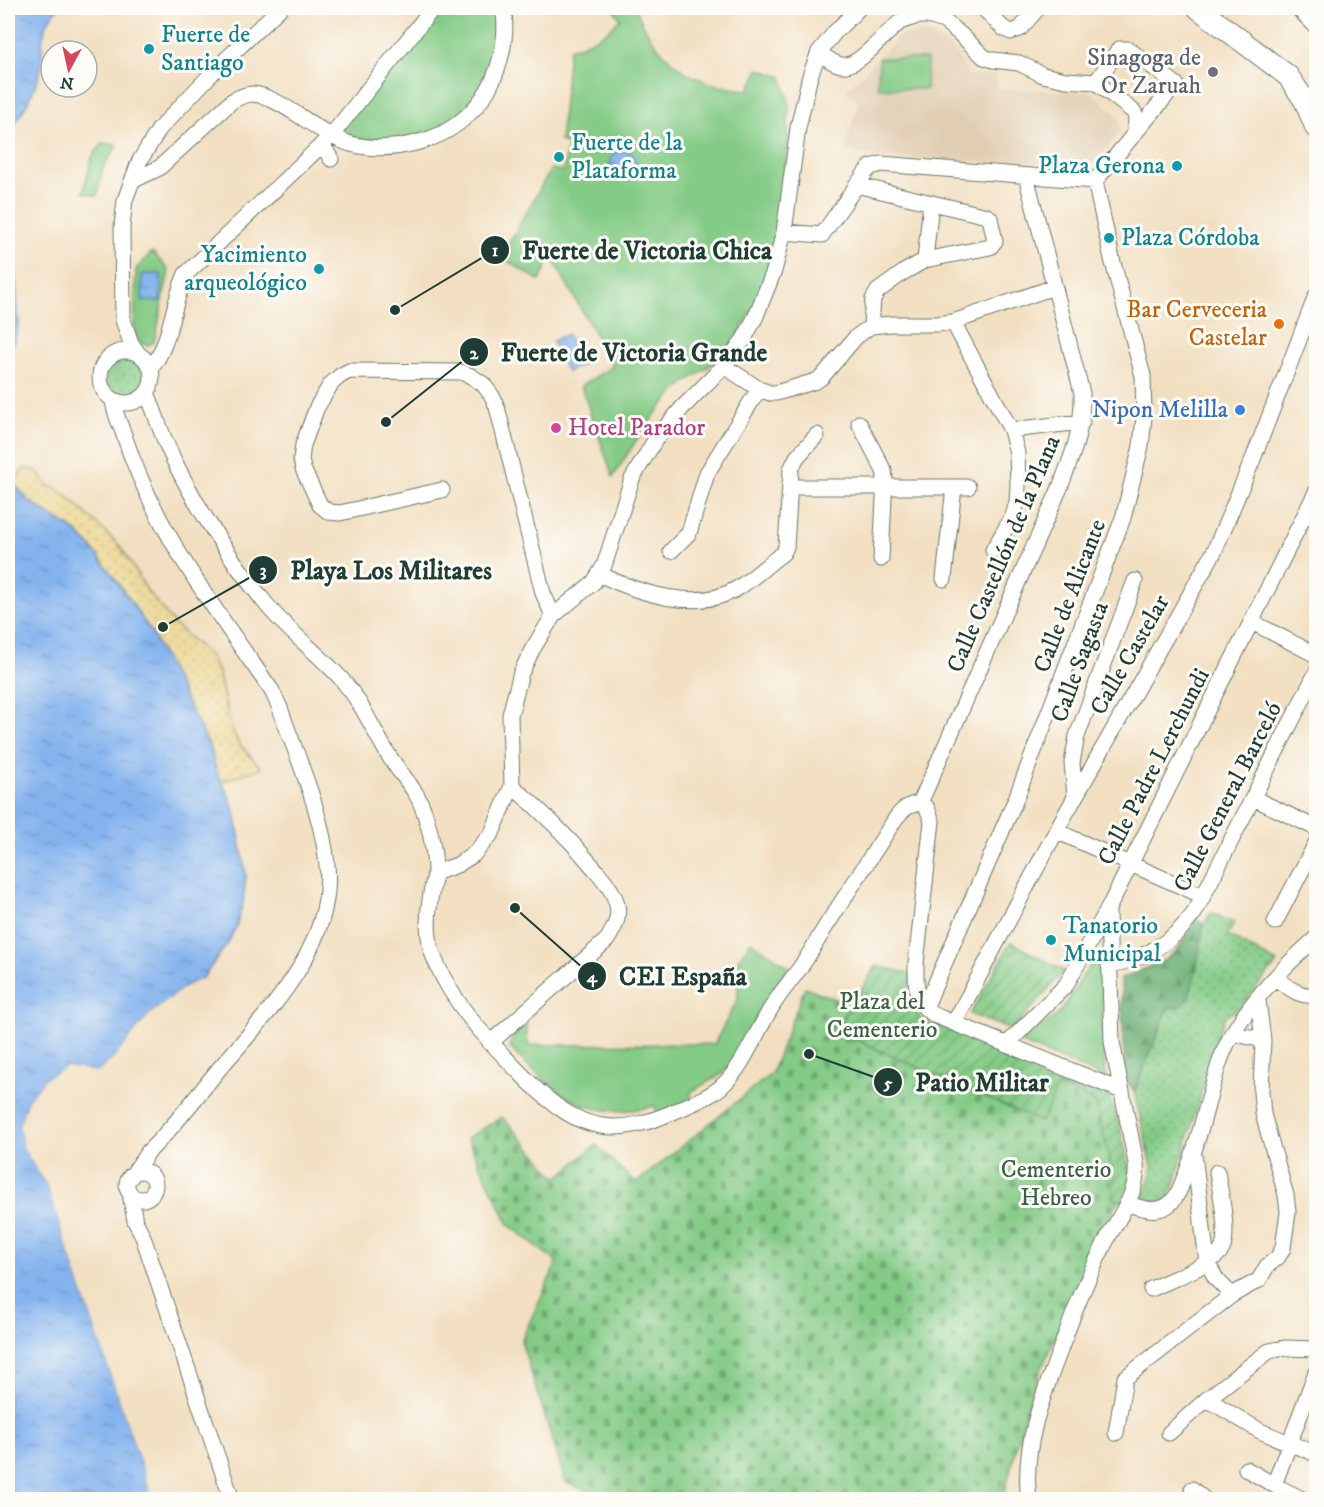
<svg xmlns="http://www.w3.org/2000/svg" width="1324" height="1507" viewBox="0 0 1324 1507" font-family="'IM FELL DW Pica',serif">
  <defs>
    <pattern id="grass-dots" width="8" height="8" patternUnits="userSpaceOnUse" patternTransform="scale(1.5)"><rect width="8" height="8" fill="#84cb86"/><path d="M2 2h.1M6 6h.1" fill="none" stroke="#6ba66e" stroke-width="1.8" stroke-linecap="round"/></pattern>
    <pattern id="forest-firs" width="22" height="20" patternUnits="userSpaceOnUse" patternTransform="scale(1.5)"><rect width="22" height="20" fill="#6baf73"/><path d="M5 1l3.5 6h-7zM16 11l3.5 6h-7z" fill="#57905f"/></pattern>
    <pattern id="sand-dots" width="8" height="8" patternUnits="userSpaceOnUse" patternTransform="scale(1.5)"><rect width="8" height="8" fill="#eeda9e"/><path d="M2 2h.1M6 6h.1" fill="none" stroke="#ccbc89" stroke-width="1.8" stroke-linecap="round"/></pattern>
    <pattern id="cemetery-stones" width="16" height="16" patternUnits="userSpaceOnUse" patternTransform="scale(1.5)"><rect width="16" height="16" fill="#84cb86"/><path d="M2 7V4a2 2 0 0 1 4 0v3zM10 15v-3a2 2 0 0 1 4 0v3z" fill="#6ba66e"/></pattern>
    <pattern id="garden-furrows" width="10" height="10" patternUnits="userSpaceOnUse" patternTransform="scale(1.5)"><rect width="10" height="10" fill="#84cb86"/><path d="M-1 1l2-2M0 10L10 0M9 11l2-2" fill="none" stroke="#6ba66e"/></pattern>
    <pattern id="water-ripples" width="26" height="14" patternUnits="userSpaceOnUse" patternTransform="scale(1.5)"><rect width="26" height="14" fill="#84b3ee"/><path d="M2 4q2-2 4 0t4 0M15 11q2-2 4 0t4 0" fill="none" stroke="#6b93c2"/></pattern>
  </defs>
  <rect width="100%" height="100%" fill="#fdfcf7"/>
  <filter id="ink" filterUnits="userSpaceOnUse"><feTurbulence type="fractalNoise" baseFrequency=".0167" numOctaves="2"/><feDisplacementMap in="SourceGraphic" scale="12" xChannelSelector="R" yChannelSelector="G"/><feConvolveMatrix kernelMatrix="1 2 1 2 8 2 1 2 1" color-interpolation-filters="sRGB"/></filter>
  <filter id="wash" filterUnits="userSpaceOnUse"><feTurbulence type="fractalNoise" baseFrequency=".008" numOctaves="4" result="noise"/><feDisplacementMap in="SourceGraphic" scale="24" xChannelSelector="R" yChannelSelector="G"/><feGaussianBlur stdDeviation="1.35" result="paint"/><feColorMatrix in="noise" values="0 0 0 0 0 0 0 0 0 0 0 0 0 0 0 0 0 1.4 0 .05"/><feComposite in="paint" operator="in"/></filter>
  <g filter="url(#wash)">
    <rect width="100%" height="100%" fill="#f2dfc1"/>
    <!-- built -->
    <path fill="#e1ceb2" d="M916 32 936 36 952 48 957 53 968 75H997L998 89 1091 92 1118 116 1121 125 1120 132 1094 165 881 158 844 150 859 101 846 91 900 36Z"/>
    <!-- grass -->
    <path fill="url(#grass-dots)" stroke="#52845d" stroke-width="1.5" d="M106 377a19 19 0 1 1 38 0a19 19 0 1 1-38 0Z
      M1211 913 1235 923 1227 935 1277 963 1240 1007 1225 1017 1219 1031 1174 1187 1165 1202H1149L1144 1199C1145 1188 1151 1178 1152 1166L1134 1092 1168 1008 1179 1007 1186 1001 1191 990 1204 924Z"/>
    <!-- forest -->
    <path fill="url(#forest-firs)" stroke="#457654" stroke-width="1.5" d="M1196 920 1204 924C1200 941 1195 991 1185 1002 1180 1008 1174 1008 1168 1008L1134 1092 1125 1077 1121 979 1165 960 1177 950Z"/>
    <!-- sand -->
    <path fill="url(#sand-dots)" stroke="#868c69" stroke-width="1.5" d="M24 469 36 470 48 486 55 488 73 501 121 547 148 592 174 624 209 655 218 672 231 727 239 744 261 768 221 782 217 773 210 747 114 577 77 532 30 502 10 480H14Z"/>
    <!-- cemetery -->
    <path fill="url(#cemetery-stones)" stroke="#52845d" stroke-width="1.5" d="M805 987 858 1008 846 1038 853 1042 858 1027 1062 1075 1099 1090 1122 1192 1089 1258 1035 1384 1026 1410 1003 1499 614 1500 566 1483 521 1341 557 1262 509 1225 467 1138 502 1117 557 1178 596 1145 636 1183 771 1074Z"/>
    <!-- park -->
    <path fill="#84cb86" stroke="#52845d" stroke-width="1.5" d="M433 8H503V40L474 110 411 145 331 136Z
      M613 8H635C658 60 690 86 749 90L759 69 782 77C784 84 787 92 788 99 790 108 788 118 788 126 788 193 770 301 725 352 715 365 698 373 685 383 655 409 634 443 613 477L581 386 613 366 551 256 540 281 501 257 551 169 563 171 568 145 560 141 569 49C590 43 605 35 620 19Z
      M879 58 927 59 926 89 878 88Z
      M103 143 118 145 103 167 97 196 83 192 92 157Z
      M152 252 169 270 156 335 154 342 149 345 141 344 134 333 136 269Z
      M751 941 789 967 765 1003 731 1063 721 1075 690 1092 692 1098 659 1115 654 1106C584 1123 558 1094 510 1048 510 1036 519 1031 526 1023L528 1045 714 1044 738 999 737 961Z
      M1092 962 1101 967 1105 1078 1020 1042 1060 1013Z"/>
    <!-- garden -->
    <path fill="url(#garden-furrows)" stroke="#52845d" stroke-width="1.5" d="M1011 942 1064 971 1012 1030 970 1014Z
      M876 966 911 974 909 998 921 1019 932 1024 953 1028 1064 1071 1108 1094 1119 1123 1131 1174 1128 1202 1112 1199 1115 1179 1095 1101 1058 1086 1041 1122 839 1032 846 1014Z"/>
    <!-- water -->
    <path fill="url(#water-ripples)" stroke="#527891" stroke-width="1.5" d="M8 8H59C49 16 42 32 42 45 41 55 44 62 40 72 34 93 21 117 8 133Z
      M610 163a13 13 0 1 1 26 0a13 13 0 1 1-26 0Z
      M8 225 11 231 19 323 10 357V480L30 502 77 532 92 548 114 577 150 630 210 747 217 773 228 794 235 812 246 875 243 903 236 927 228 943 202 979 186 986 149 1015 113 1059 98 1072 67 1067 46 1078 28 1099 19 1126 24 1150 46 1184 153 1499H8Z
      M142 274H161V301H142Z
      M567 334 583 364 567 372 552 341Z"/>
    <!-- pier -->
    <path fill="#f2dfc1" d="M202 979 203 982 188 989 152 1017 115 1061 99 1075 68 1070 48 1080 31 1101 22 1127 27 1149 49 1183 156 1499H153L46 1184 24 1150 19 1126 28 1099 46 1078 67 1067 98 1072 113 1059 149 1015 186 986Z"/>
  </g>
  <g filter="url(#ink)">
    <g fill="none" stroke-linecap="round" stroke-linejoin="round">
      <defs>
        <path id="street" d="M983 8 1003 28 1011 32 1020 29 1038 8
          M819 52C842 72 851 68 872 48 881 39 890 31 900 22L918 16H928L944 21 960 34 984 57 993 60 1019 63 1043 75 1066 80 1096 82 1134 112 1136 118 1135 132
          M322 144 331 159
          M132 181 159 168 232 101C239 97 245 94 253 94 282 97 319 135 351 144 376 151 399 148 423 141 447 134 467 119 482 99 499 76 509 37 503 8
          M1095 181 1176 84 1128 49H1119L1096 82
          M856 185 987 216 990 218 995 241 990 247 925 260 904 272 878 291 873 299 871 326
          M784 232 822 235 866 172 871 167 881 164 1095 181
          M925 260 931 203
          M953 322 1011 430 1017 453 1018 486 1017 502 1013 516 993 550
          M100 377a26 26 0 1 1 52 0a26 26 0 1 1-52 0Z
          M138 353 131 343 123 320 122 226 125 200 139 162 160 128 216 69 280 8
          M724 366 759 389 770 393H776L816 381 822 377 856 337 871 326 890 324H936L953 322 1054 287
          M151 368C171 344 172 303 186 274L331 136 433 8
          M147 393C154 409 159 427 166 443 190 498 229 558 266 604 289 633 319 653 343 681 363 704 373 730 389 756 397 769 408 781 416 794 428 814 435 850 435 873 434 882 431 891 430 900 427 919 427 941 435 960 455 1009 493 1045 529 1082 581 1133 616 1139 682 1108 695 1102 712 1096 723 1085 744 1066 757 1030 773 1005 780 993 789 983 797 972 808 958 816 942 826 926 849 890 873 854 896 818 903 809 908 805 920 803L927 808 932 821 916 963C916 987 914 999 934 1015L1122 1091
          M113 400C114 414 121 425 125 438 156 532 216 611 272 691L280 708C297 758 322 811 327 865 335 947 268 1012 219 1069 196 1097 174 1127 148 1152L130 1178
          M859 423 884 471 885 478 881 559
          M1011 430 1082 422
          M790 487H968
          M442 490 340 513 329 512 320 505 303 469 301 459 303 445 317 407 331 384 340 376 349 371 461 372 471 376 483 384 492 396 497 407 543 593 553 616
          M671 551 689 533 707 473 759 389
          M599 574C638 593 698 613 738 588 754 578 768 564 783 553L786 547 791 469 797 457 817 435
          M944 579 954 487
          M1252 622 1316 655
          M1075 796 1072 763 1077 736 1135 581
          M1253 798 1316 828
          M920 803 1059 490C1072 456 1083 431 1082 393L1026 176
          M1056 831 1203 896
          M435 873 457 865 473 855 492 833 512 786 510 715 521 673 532 650 553 616 594 582 604 566 632 479 655 440 682 408 724 366 744 339 755 318 774 271 784 232 798 128 810 76 819 52 835 32 859 8
          M1275 922 1316 843
          M1109 965C1146 959 1173 942 1195 912L1316 673
          M1275 978C1288 987 1301 999 1316 994
          M925 1008 1015 801 1123 518 1141 446 1144 417 1143 376 1112 259 1095 181
          M954 1023 1061 822 1214 552 1253 459 1316 296
          M1232 1033 1263 1040
          M490 1043 607 940C614 929 620 918 617 905 614 891 604 880 595 869 569 838 543 812 512 786
          M1006 1045 1066 985 1108 909 1316 492
          M1194 1155 1207 1262 1216 1279 1232 1295
          M127 1185a14 14 0 1 1 28 0a14 14 0 1 1-28 0Z
          M130 1193 135 1221 142 1234 232 1500
          M1128 1204C1144 1209 1163 1215 1174 1199 1180 1192 1182 1182 1186 1174 1200 1138 1207 1101 1219 1064 1233 1018 1281 969 1316 938
          M1151 1289C1167 1281 1218 1263 1223 1247 1229 1230 1220 1190 1217 1172
          M1207 1399 1260 1431 1316 1454
          M1116 1433 1125 1378 1232 1295 1259 1280 1267 1266 1278 1257 1283 1248 1288 1212 1286 1195 1263 1114 1261 1092 1263 1040 1258 1000
          M1169 1433 1207 1399 1269 1351 1285 1348 1316 1349
          M1246 1469 1274 1485 1304 1500
          M1274 1485 1316 1372
          M1192 1489 1205 1500
          M1029 1500C1022 1449 1041 1400 1059 1353 1072 1317 1086 1281 1103 1247 1116 1219 1139 1196 1136 1163L1112 1042 1108 912"/>
        <path id="secondary" d="M1198 8 1288 76 1305 101 1316 128
          M1302 8 1316 22"/>
      </defs>
      <!-- street casing -->
      <use href="#street" stroke="#697665" stroke-width="17"/>
      <!-- secondary casing -->
      <use href="#secondary" stroke="#697665" stroke-width="23"/>
      <!-- street -->
      <use href="#street" stroke="#fff" stroke-width="15"/>
      <!-- secondary -->
      <use href="#secondary" stroke="#fff" stroke-width="21"/>
    </g>
  </g>
  <!-- markers -->
  <g fill="#0f9aa8" stroke="#fdfcf7" stroke-width="2">
    <circle cx="149" cy="49" r="6"/>
    <circle cx="559" cy="157" r="6"/>
    <circle cx="1177" cy="166" r="6"/>
    <circle cx="1109" cy="238" r="6"/>
    <circle cx="319" cy="269" r="6"/>
    <circle cx="1051" cy="940" r="6"/>
  </g>
  <circle fill="#6b7280" stroke="#fdfcf7" stroke-width="2" cx="1213" cy="72" r="6"/>
  <circle fill="#e8710a" stroke="#fdfcf7" stroke-width="2" cx="1279" cy="324" r="6"/>
  <circle fill="#3f7fe0" stroke="#fdfcf7" stroke-width="2" cx="1240" cy="410" r="6"/>
  <circle fill="#d1479c" stroke="#fdfcf7" stroke-width="2" cx="556" cy="428" r="6"/>
  <g text-anchor="middle" dominant-baseline="central" stroke-width="6" stroke-linejoin="round" paint-order="stroke">
    <!-- culture labels -->
    <g font-size="24" fill="#0d838f" stroke="#fdfcf7" text-anchor="start">
      <text x="161" y="35">Fuerte de<tspan x="161" dy="28">Santiago</tspan></text>
      <text x="571" y="143">Fuerte de la<tspan x="571" dy="28">Plataforma</tspan></text>
      <text x="1165" y="166" text-anchor="end">Plaza Gerona</text>
      <text x="1121" y="238">Plaza Córdoba</text>
      <text x="307" y="255" text-anchor="end">Yacimiento<tspan x="307" dy="28">arqueológico</tspan></text>
      <text x="1063" y="926">Tanatorio<tspan x="1063" dy="28">Municipal</tspan></text>
    </g>
    <!-- worship labels -->
    <g font-size="24" fill="#5b616d" stroke="#fdfcf7" text-anchor="end">
      <text x="1201" y="58">Sinagoga de<tspan x="1201" dy="28">Or Zaruah</tspan></text>
    </g>
    <!-- food labels -->
    <g font-size="24" fill="#c56008" stroke="#fdfcf7" text-anchor="end">
      <text x="1267" y="310">Bar Cerveceria<tspan x="1267" dy="28">Castelar</tspan></text>
    </g>
    <!-- shop labels -->
    <g font-size="24" fill="#366cbe" stroke="#fdfcf7" text-anchor="end">
      <text x="1228" y="410">Nipon Melilla</text>
    </g>
    <!-- hotel labels -->
    <g font-size="24" fill="#b23c85" stroke="#fdfcf7" text-anchor="start">
      <text x="568" y="428">Hotel Parador</text>
    </g>
    <!-- street labels -->
    <g font-size="24" fill="#1f3d34" stroke="#fdfcf7">
      <text transform="translate(1004 554) rotate(-67)">Calle Castellón de la Plana</text>
      <text transform="translate(1070 596) rotate(-69)">Calle de Alicante</text>
      <text transform="translate(1130 655) rotate(-60)">Calle Castelar</text>
      <text transform="translate(1080 662) rotate(-70)">Calle Sagasta</text>
      <text transform="translate(1154 767) rotate(-63)">Calle Padre Lerchundi</text>
      <text transform="translate(1228 797) rotate(-63)">Calle General Barceló</text>
    </g>
    <!-- park labels -->
    <g font-size="24" fill="#386048" stroke="#fdfcf7">
      <text x="882" y="1002">Plaza del<tspan x="882" dy="28">Cementerio</tspan></text>
      <text x="1056" y="1170">Cementerio<tspan x="1056" dy="28">Hebreo</tspan></text>
    </g>
  </g>
  <!-- callouts -->
  <path fill="none" stroke="#1f3d34" stroke-width="2" d="M395 310L495 250M386 422L474 352M163 627L263 570M515 908L592 976M809 1054L888 1082"/>
  <g fill="#1f3d34" stroke="#fdfcf7" stroke-width="2">
    <circle cx="395" cy="310" r="6"/>
    <circle cx="386" cy="422" r="6"/>
    <circle cx="163" cy="627" r="6"/>
    <circle cx="515" cy="908" r="6"/>
    <circle cx="809" cy="1054" r="6"/>
    <circle cx="495" cy="250" r="15"/>
    <circle cx="474" cy="352" r="15"/>
    <circle cx="263" cy="570" r="15"/>
    <circle cx="592" cy="976" r="15"/>
    <circle cx="888" cy="1082" r="15"/>
  </g>
  <g font-size="18" text-anchor="middle" font-weight="bold" fill="#fff">
    <text x="495" y="256">1</text>
    <text x="474" y="359">2</text>
    <text x="263" y="576">3</text>
    <text x="592" y="982">4</text>
    <text x="888" y="1089">5</text>
  </g>
  <g font-size="26" text-anchor="middle" font-weight="bold" fill="#1f3d34" stroke="#fdfcf7" stroke-width="6" stroke-linejoin="round" paint-order="stroke">
    <text x="647" y="259">Fuerte de Victoria Chica</text>
    <text x="634" y="361">Fuerte de Victoria Grande</text>
    <text x="391" y="579">Playa Los Militares</text>
    <text x="683" y="985">CEI España</text>
    <text x="982" y="1091">Patio Militar</text>
  </g>
  <!-- margin -->
  <rect width="1324" height="1507" fill="none" stroke="#fdfcf7" stroke-width="30"/>
  <!-- north arrow -->
  <g transform="translate(69 69) rotate(188)"><circle r="28" fill="#fdfcf7" stroke="#a4b0a9" stroke-width="1.5"/>
  <path d="M0-4.5L10 22L0 15L-10 22Z" fill="#d1495b"/>
  <text y="-9" font-size="16" font-weight="bold" text-anchor="middle" fill="#1f3d34">N</text>
  </g>
</svg>
